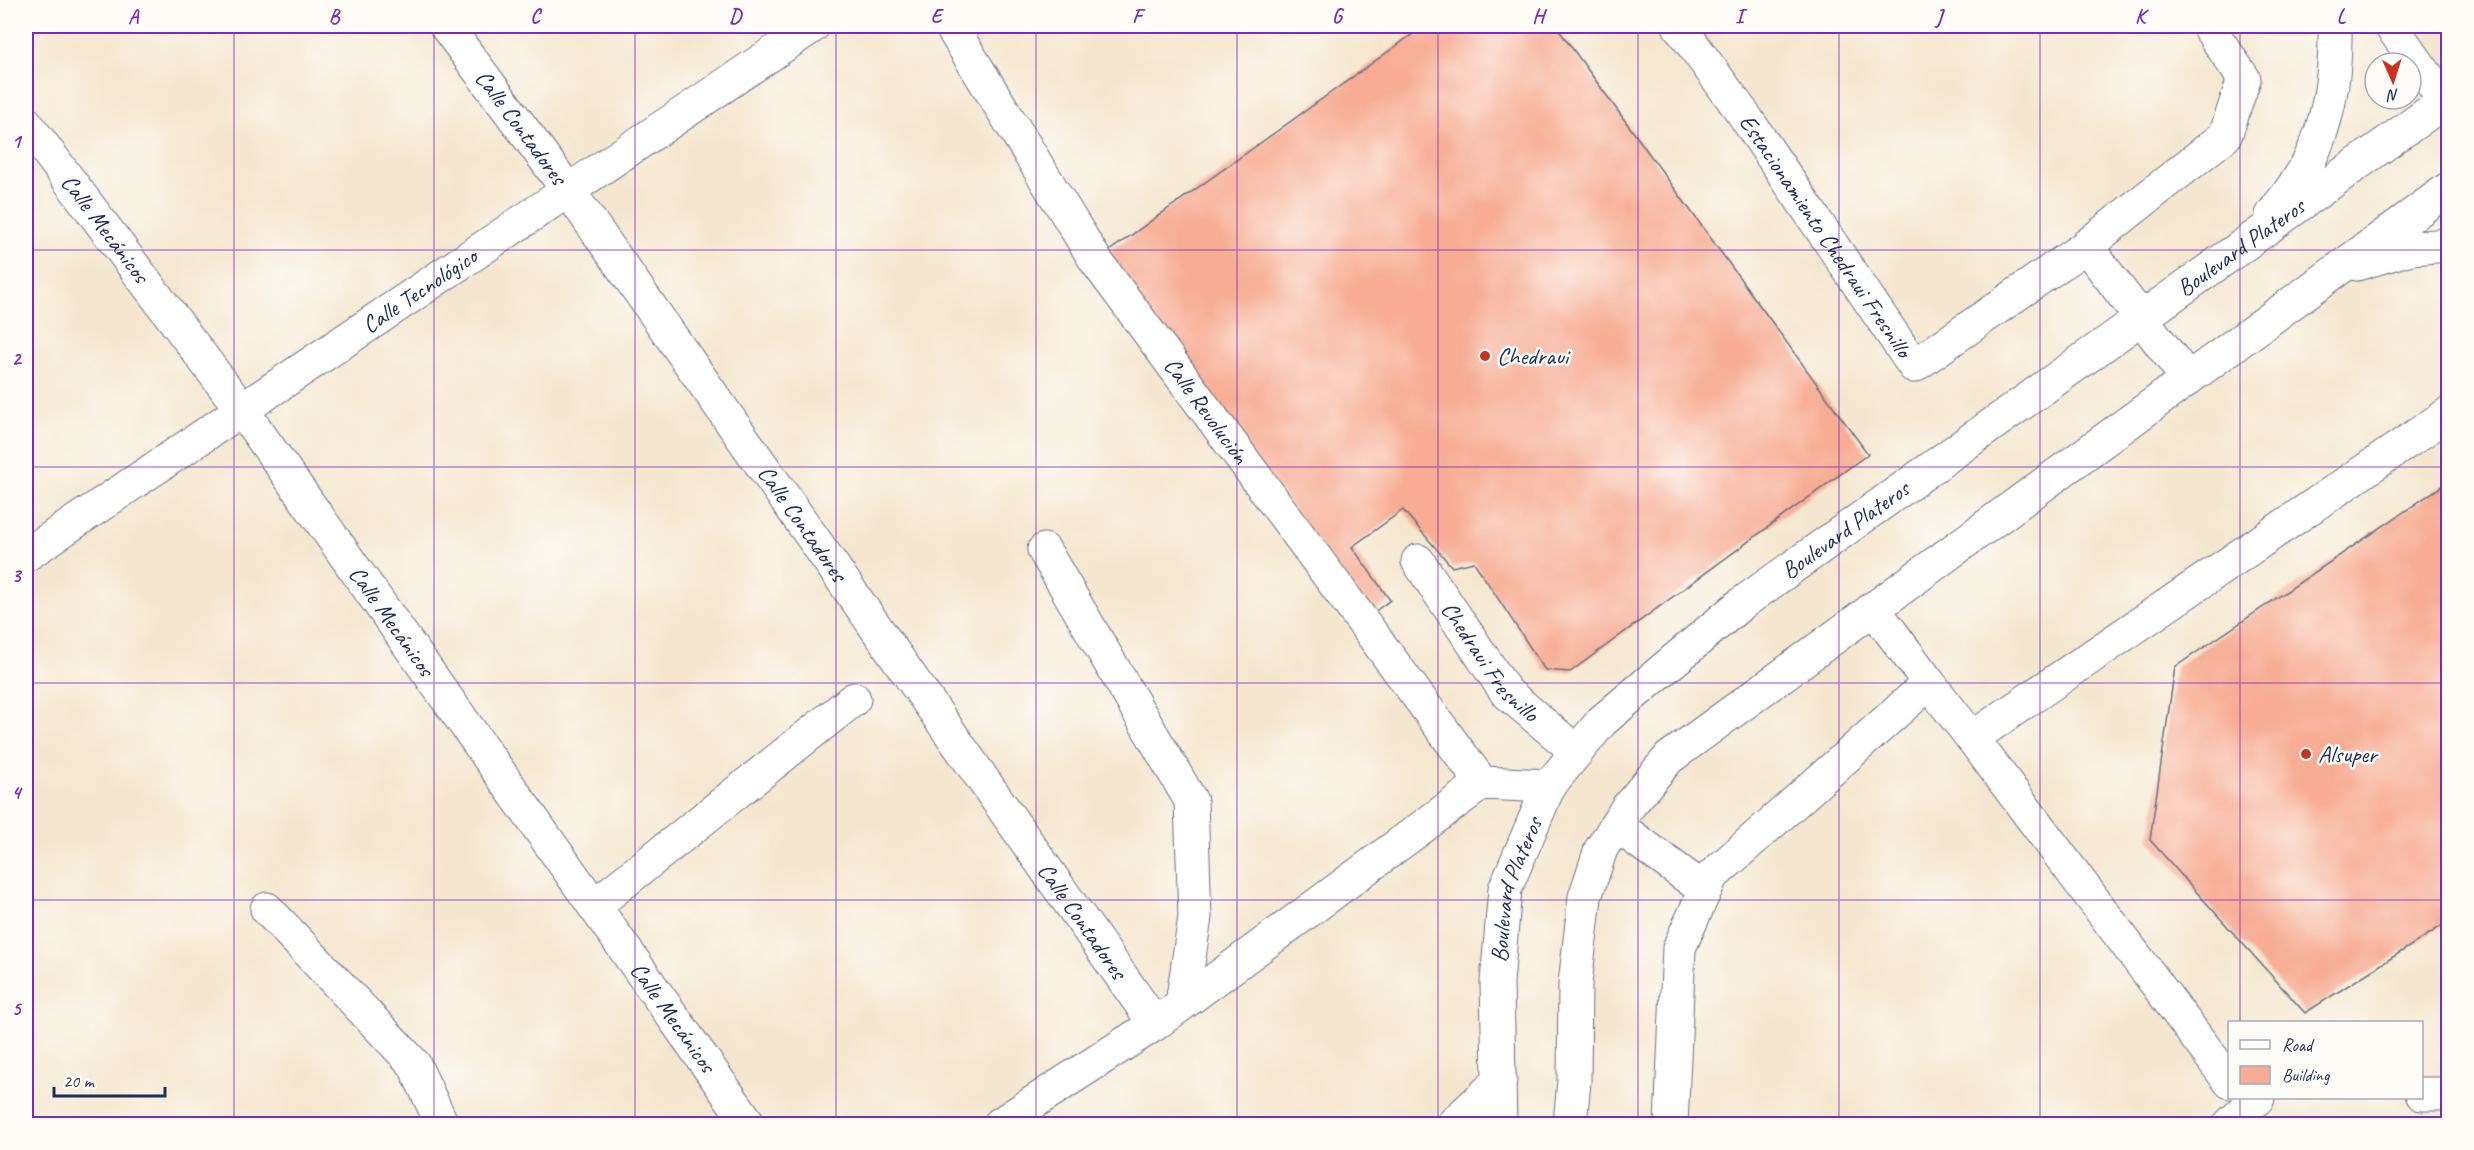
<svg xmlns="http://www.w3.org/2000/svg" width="2474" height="1150" viewBox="0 0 2474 1150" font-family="Caveat,sans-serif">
  <rect width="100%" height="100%" fill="#fdfcf7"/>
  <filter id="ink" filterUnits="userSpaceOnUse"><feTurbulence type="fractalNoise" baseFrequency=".0167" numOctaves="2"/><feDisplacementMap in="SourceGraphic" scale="12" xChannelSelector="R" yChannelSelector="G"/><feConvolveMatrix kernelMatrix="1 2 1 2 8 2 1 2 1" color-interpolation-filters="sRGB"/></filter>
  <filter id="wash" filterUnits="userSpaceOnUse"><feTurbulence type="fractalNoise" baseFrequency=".008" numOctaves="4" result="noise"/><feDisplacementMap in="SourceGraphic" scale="24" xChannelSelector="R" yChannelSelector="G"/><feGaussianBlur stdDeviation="1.35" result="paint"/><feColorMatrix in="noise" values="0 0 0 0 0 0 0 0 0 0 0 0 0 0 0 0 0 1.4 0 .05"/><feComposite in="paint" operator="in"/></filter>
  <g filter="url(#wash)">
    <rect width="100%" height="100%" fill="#f5e7cf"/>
    <g id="blocks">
      <!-- building -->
      <path fill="#f7ac93" d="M1424 26H1556L1868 454 1570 672 1545 670 1474 562 1452 567 1403 510 1352 547 1390 600 1373 613 1098 259Z
        M2448 482V922L2305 1013 2150 840 2175 667Z"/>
    </g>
  </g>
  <g filter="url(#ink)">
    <use href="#blocks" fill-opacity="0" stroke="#676f86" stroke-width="1.5"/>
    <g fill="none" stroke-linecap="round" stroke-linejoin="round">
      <defs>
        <g id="minor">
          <path id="s1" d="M446 26 568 190 1155 1024"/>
          <path id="s2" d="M951 26 1096 261 1482 783"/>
          <path id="s3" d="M1679 26 1742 112 1914 366 2086 246 2187 378"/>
          <path id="s4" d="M26 123 242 410 749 1124"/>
          <path d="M2086 246 2225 136 2244 79 2208 26"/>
          <path d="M1044 550 1191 801 1195 917 1182 1004"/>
          <path id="s5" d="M26 555 813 26"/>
          <path id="s6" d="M1418 561 1506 692 1577 752"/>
          <path d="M1873 608 1929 683"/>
          <path d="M1616 825 1705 890"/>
          <path d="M594 906 854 699"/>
          <path d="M267 909 414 1064 442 1124"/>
          <path d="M2230 1082 1972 738 2448 414"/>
          <path d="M2422 1094H2448"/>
          <path d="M1000 1124 1155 1024 1482 783 1549 786"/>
          <path d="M1453 1124 1500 1080"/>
          <path d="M1671 1124 1679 948 1711 877 1929 683 1972 738"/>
          <path d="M2230 1124 2258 1098"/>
        </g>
        <g id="major">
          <path d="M2391 26 2448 105"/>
          <path d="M2272 215C2284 198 2300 180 2309 161 2330 119 2336 72 2335 26"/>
          <path d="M2357 264 2411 248 2448 245"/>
          <path id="s7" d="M1500 1124 1497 982 1505 889 1549 786 1602 721 1741 604 2448 99"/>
          <path d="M1570 1124 1574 1081 1575 984 1585 897 1601 849 1627 808 1669 758 2448 189"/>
        </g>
      </defs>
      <!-- minor casing -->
      <use href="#minor" stroke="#676f86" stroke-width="35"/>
      <!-- major casing -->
      <use href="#major" stroke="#676f86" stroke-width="35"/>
      <!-- minor -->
      <use href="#minor" stroke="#fff" stroke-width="33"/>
      <!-- major -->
      <use href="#major" stroke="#fff" stroke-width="33"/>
    </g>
  </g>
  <!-- grid -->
  <path fill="none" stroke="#7b2cbf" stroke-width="1.5" stroke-opacity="0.55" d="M234 26V1124M434 26V1124M635 26V1124M836 26V1124M1036 26V1124M1237 26V1124M1438 26V1124M1638 26V1124M1839 26V1124M2040 26V1124M2240 26V1022M26 250H2448M26 467H2448M26 683H2448M26 900H2448M2240 1098V1124"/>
  <!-- markers -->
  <g fill="#c8321e" stroke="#fdfcf7" stroke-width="2">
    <circle cx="1485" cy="356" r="6"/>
    <circle cx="2306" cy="754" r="6"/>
  </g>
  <g text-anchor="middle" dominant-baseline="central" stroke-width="5" stroke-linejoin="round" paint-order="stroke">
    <!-- street labels -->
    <g font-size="24" fill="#1b2f5e" stroke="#fdfcf7">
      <text stroke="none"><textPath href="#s1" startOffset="126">Calle Contadores</textPath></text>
      <text stroke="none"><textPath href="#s4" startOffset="132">Calle Mecánicos</textPath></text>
      <text stroke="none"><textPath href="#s3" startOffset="256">Estacionamiento Chedraui Fresnillo</textPath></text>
      <text stroke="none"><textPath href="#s7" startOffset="1227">Boulevard Plateros</textPath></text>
      <text stroke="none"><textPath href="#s5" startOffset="474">Calle Tecnológico</textPath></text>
      <text stroke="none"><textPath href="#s2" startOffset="462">Calle Revolución</textPath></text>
      <text stroke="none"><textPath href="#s1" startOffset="612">Calle Contadores</textPath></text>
      <text stroke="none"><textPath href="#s7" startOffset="741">Boulevard Plateros</textPath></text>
      <text stroke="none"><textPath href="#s4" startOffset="618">Calle Mecánicos</textPath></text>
      <text stroke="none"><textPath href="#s6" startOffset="124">Chedraui Fresnillo</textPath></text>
      <text stroke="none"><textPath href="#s7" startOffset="237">Boulevard Plateros</textPath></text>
      <text stroke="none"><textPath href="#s1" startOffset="1098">Calle Contadores</textPath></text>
      <text stroke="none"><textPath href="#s4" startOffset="1104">Calle Mecánicos</textPath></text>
    </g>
    <!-- poi labels -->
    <g font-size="24" fill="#1b2f5e" stroke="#fdfcf7" text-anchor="start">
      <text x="1497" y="356">Chedraui</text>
      <text x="2318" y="754">Alsuper</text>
    </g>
  </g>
  <!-- margin -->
  <rect width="2474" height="1150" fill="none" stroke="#fdfcf7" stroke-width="66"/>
  <!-- legend -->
  <rect x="2228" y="1021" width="195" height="78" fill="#fdfcf7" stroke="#a3aaba" stroke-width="1.5"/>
  <rect x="2240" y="1040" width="30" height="9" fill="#ffffff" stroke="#a3aaba" stroke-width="1.5"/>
  <text x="2282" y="1051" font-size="18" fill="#1b2f5e">Road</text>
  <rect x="2240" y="1066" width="30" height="18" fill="#f7ac93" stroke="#a3aaba" stroke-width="1.5"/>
  <text x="2282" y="1081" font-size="18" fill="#1b2f5e">Building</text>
  <!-- north arrow -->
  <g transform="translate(2393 81) rotate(177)"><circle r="28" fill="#fdfcf7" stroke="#a3aaba" stroke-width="1.5"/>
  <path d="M0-4.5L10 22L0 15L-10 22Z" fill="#c8321e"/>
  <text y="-9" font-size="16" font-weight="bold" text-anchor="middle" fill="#1b2f5e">N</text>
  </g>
  <!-- scale -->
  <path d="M54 1087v9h111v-9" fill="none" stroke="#1b2f5e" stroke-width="3"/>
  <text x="63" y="1087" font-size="18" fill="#1b2f5e" stroke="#fdfcf7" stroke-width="4.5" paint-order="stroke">20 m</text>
  <rect x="33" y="33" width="2408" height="1084" fill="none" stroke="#7b2cbf" stroke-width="2"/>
  <g font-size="20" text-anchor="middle" font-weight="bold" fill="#7b2cbf">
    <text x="133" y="23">A</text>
    <text x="334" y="23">B</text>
    <text x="535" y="23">C</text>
    <text x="735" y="23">D</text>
    <text x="936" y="23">E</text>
    <text x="1137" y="23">F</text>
    <text x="1337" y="23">G</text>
    <text x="1538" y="23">H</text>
    <text x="1739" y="23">I</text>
    <text x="1939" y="23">J</text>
    <text x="2140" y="23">K</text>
    <text x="2341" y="23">L</text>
    <text x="16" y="148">1</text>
    <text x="16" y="365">2</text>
    <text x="16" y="582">3</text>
    <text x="16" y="799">4</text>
    <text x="16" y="1015">5</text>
  </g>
</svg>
